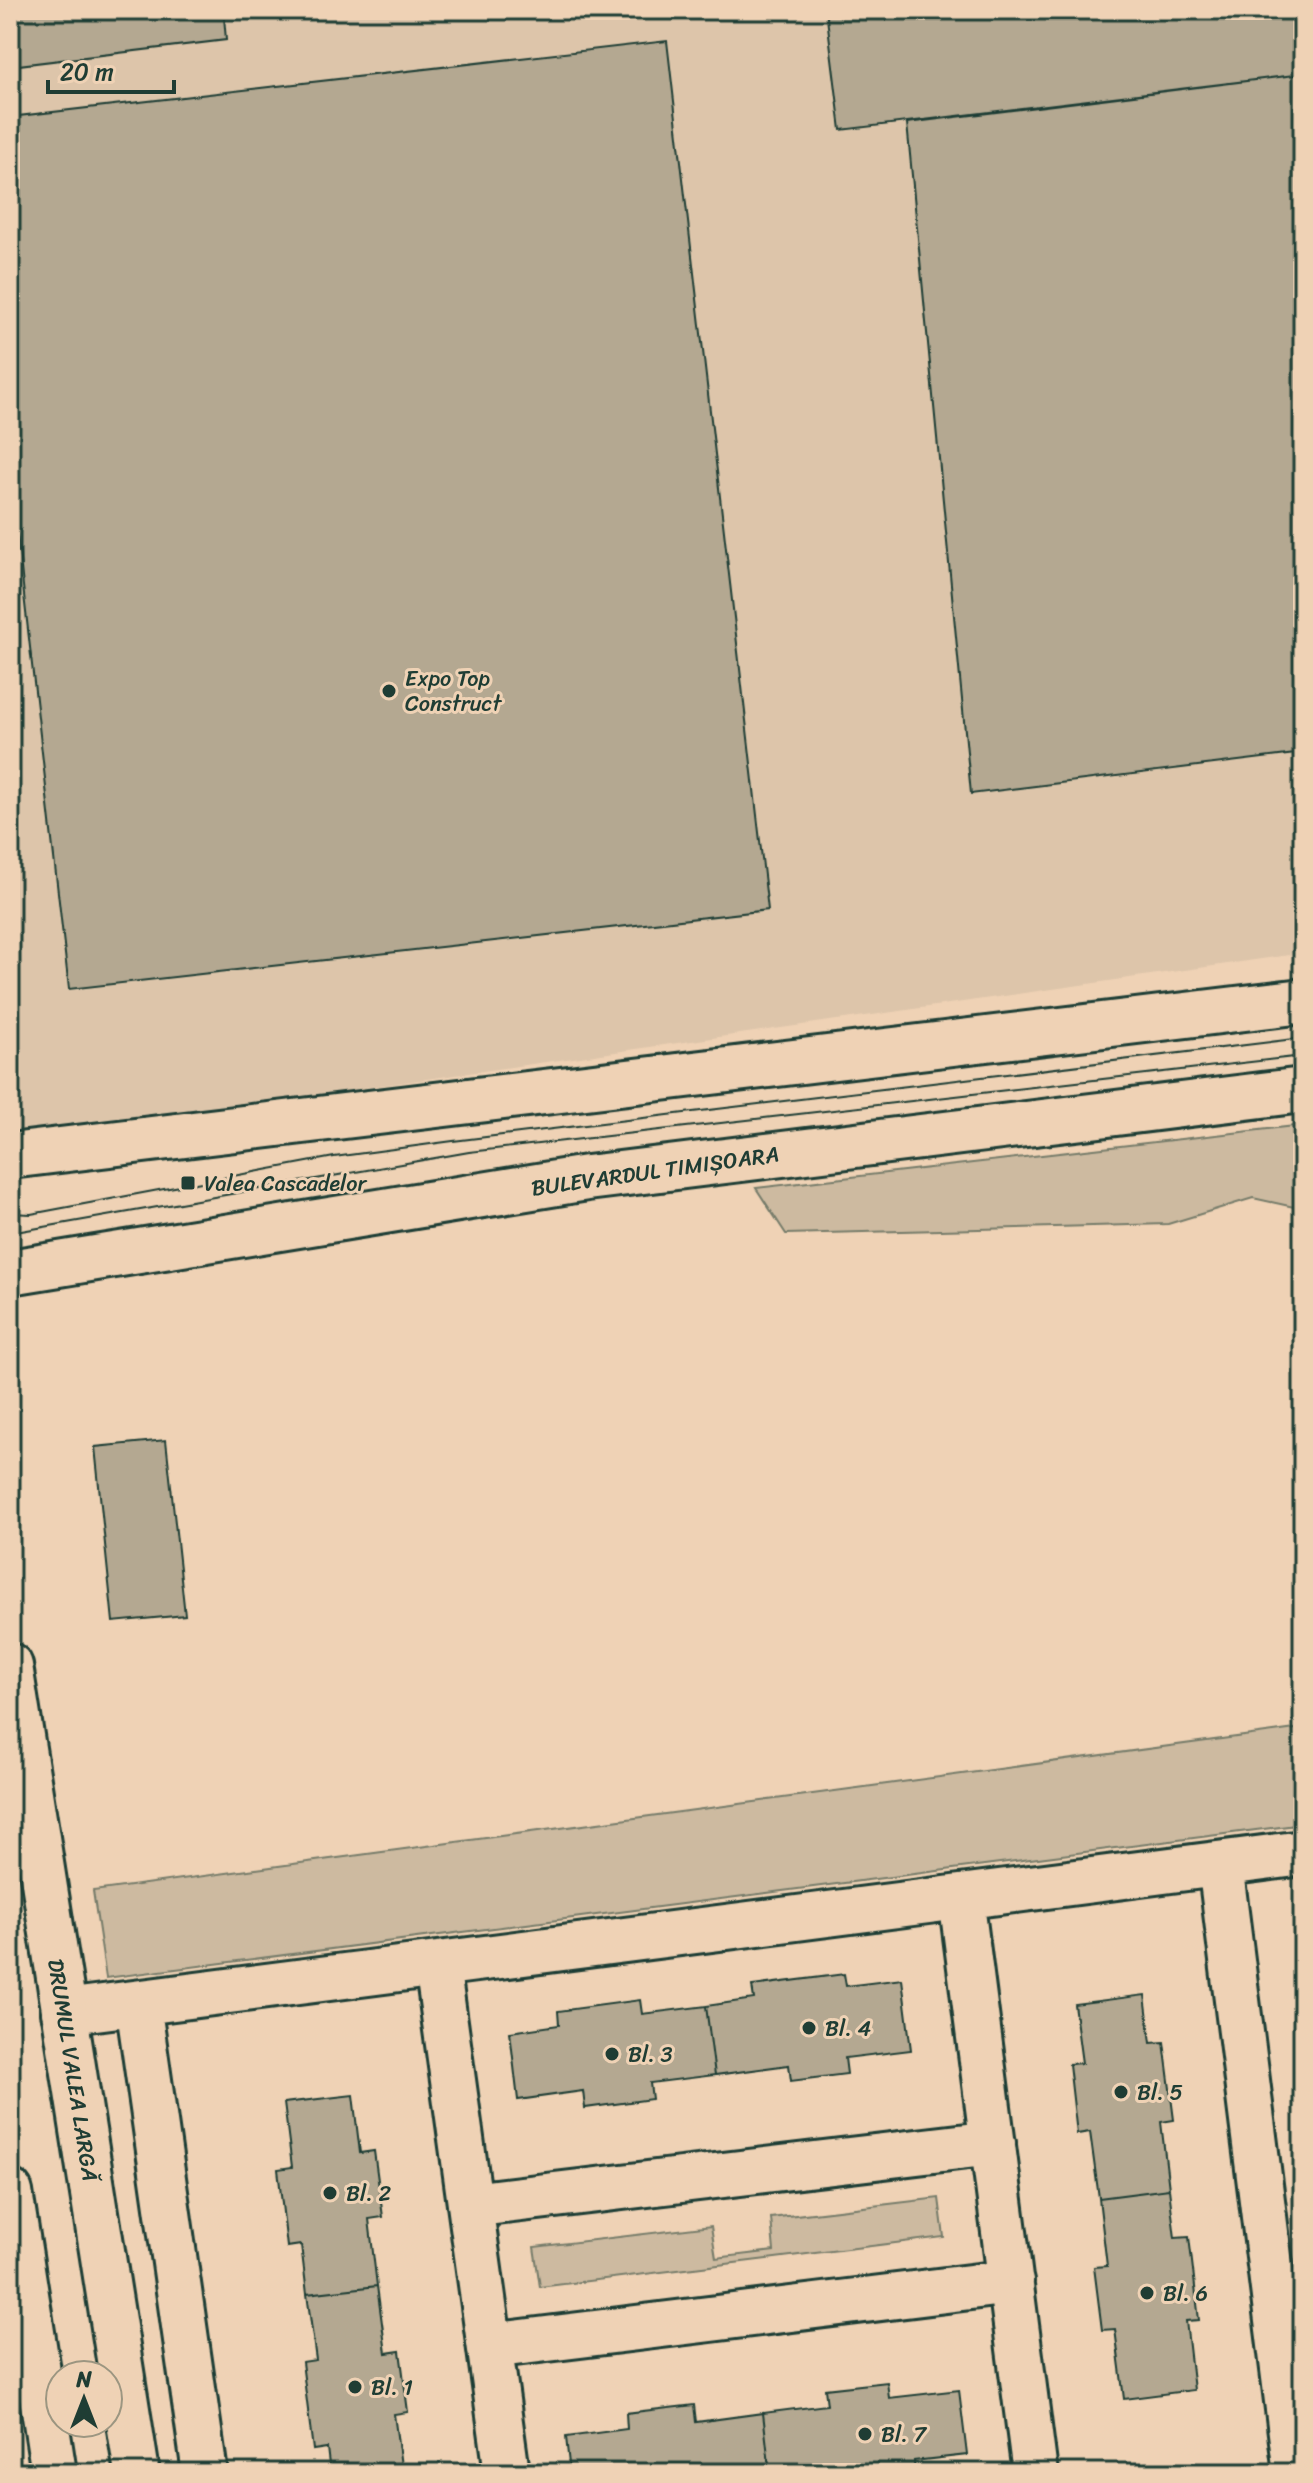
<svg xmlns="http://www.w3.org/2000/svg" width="1313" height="2483" viewBox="0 0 1313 2483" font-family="Sriracha,sans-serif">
  <rect width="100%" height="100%" fill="#efd2b5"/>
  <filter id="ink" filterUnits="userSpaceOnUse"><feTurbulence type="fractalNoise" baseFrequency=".0125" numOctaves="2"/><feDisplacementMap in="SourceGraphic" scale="16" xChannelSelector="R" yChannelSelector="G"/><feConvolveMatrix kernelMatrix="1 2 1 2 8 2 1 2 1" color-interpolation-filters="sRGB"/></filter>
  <g filter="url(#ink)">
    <!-- built -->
    <path fill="#ddc5aa" d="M10 10H1303V953L10 1139Z"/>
    <!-- green -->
    <path fill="#cdbaa0" stroke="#767c6a" stroke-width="2" d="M1303 1125V1209L1253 1198 1168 1224 786 1234 756 1188Z
      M1303 1728V1824L106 1978 93 1891Z
      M939 2198 944 2237 540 2287 534 2247 711 2226 716 2258 774 2251 771 2218Z"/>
    <!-- building -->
    <path fill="#b4a891" stroke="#1f3d34" stroke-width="2" d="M10 10H212L224 17 226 40 10 66Z
      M826 10H1303V74L841 130Z
      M667 41 768 910 69 989 10 472V117Z
      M1303 74V753L971 794 907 123Z
      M166 1440 185 1615 113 1622 95 1447Z
      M844 1974 846 1986 902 1979 911 2050 845 2058 847 2074 791 2081 789 2065 715 2075 706 2006 754 1999 752 1986Z
      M1145 1995 1151 2043 1164 2042 1174 2120 1161 2122 1169 2189 1099 2198 1090 2132 1077 2134 1069 2064 1082 2063 1074 2004Z
      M640 2000 642 2014 706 2006 715 2075 650 2083 652 2099 585 2108 583 2091 518 2100 510 2032 559 2025 558 2011Z
      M353 2095 360 2153 374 2151 383 2217 369 2219 377 2286 307 2294 301 2245 287 2247 278 2169 292 2167 284 2103Z
      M1169 2189 1175 2238 1189 2237 1199 2320 1186 2321 1194 2390 1124 2399 1115 2329 1102 2330 1094 2267 1107 2266 1099 2198Z
      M377 2286 386 2353 400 2351 408 2412 394 2414 402 2473H330L327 2448 313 2450 302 2362 316 2360 307 2294Z
      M887 2382 889 2398 959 2390 967 2455 914 2461 915 2473H837V2470L770 2473 763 2413 827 2405 825 2389Z
      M694 2405 696 2422 763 2413 770 2473H570L566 2437 627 2429 626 2413Z"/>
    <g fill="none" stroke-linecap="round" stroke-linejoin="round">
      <defs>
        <path id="minor" d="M1220 1864 1296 2473
          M961 1897 1035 2473
          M437 1964 507 2473
          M138 2003 205 2473
          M64 2012 1303 1853
          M470 2205 993 2143
          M490 2346 1011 2282"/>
        <path id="major" d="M10 1156 1303 1001
          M10 1272 587 1178 1303 1090
          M10 1666 137 2473
          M10 2192 54 2473"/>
      </defs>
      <!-- minor casing -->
      <use href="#minor" stroke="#1f3d34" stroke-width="50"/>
      <!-- major casing -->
      <use href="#major" stroke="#1f3d34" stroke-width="50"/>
      <!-- minor -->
      <use href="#minor" stroke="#efd2b5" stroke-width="44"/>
      <!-- major -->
      <use href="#major" stroke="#efd2b5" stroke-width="44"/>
      <!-- tram -->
      <path stroke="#1f3d34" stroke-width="2" d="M10 1213 31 1214 334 1157 453 1141 1303 1038
        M10 1233 469 1152 1303 1056"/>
    </g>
  </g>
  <!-- markers -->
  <g fill="#1f3d34" stroke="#efd2b5" stroke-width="3">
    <circle cx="389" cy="691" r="8"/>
    <rect x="180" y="1175" width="16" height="16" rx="4"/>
    <circle cx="809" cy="2028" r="8"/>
    <circle cx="612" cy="2054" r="8"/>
    <circle cx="1121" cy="2092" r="8"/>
    <circle cx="330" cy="2193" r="8"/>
    <circle cx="1147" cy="2293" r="8"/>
    <circle cx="355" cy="2387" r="8"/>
    <circle cx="865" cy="2434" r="8"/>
  </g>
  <g text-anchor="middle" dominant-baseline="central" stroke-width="6" stroke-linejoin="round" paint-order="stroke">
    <!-- poi labels -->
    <g font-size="22" fill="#1f3d34" stroke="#efd2b5" text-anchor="start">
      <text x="405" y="678">Expo Top<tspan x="405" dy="25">Construct</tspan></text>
      <text x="204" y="1183">Valea Cascadelor</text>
      <text x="825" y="2028">Bl. 4</text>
      <text x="628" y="2054">Bl. 3</text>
      <text x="1137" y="2092">Bl. 5</text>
      <text x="346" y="2193">Bl. 2</text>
      <text x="1163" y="2293">Bl. 6</text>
      <text x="371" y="2387">Bl. 1</text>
      <text x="881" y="2434">Bl. 7</text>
    </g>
    <!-- street labels -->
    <g font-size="22" fill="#1f3d34" stroke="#efd2b5">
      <text transform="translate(655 1171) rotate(-8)">BULEVARDUL TIMIȘOARA</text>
      <text transform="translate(73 2070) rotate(81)">DRUMUL VALEA LARGĂ</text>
    </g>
  </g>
  <!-- margin -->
  <rect width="1313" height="2483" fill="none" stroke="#efd2b5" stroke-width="40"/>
  <rect x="20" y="20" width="1273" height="2443" fill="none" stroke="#1f3d34" stroke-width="3" filter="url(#ink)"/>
  <!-- north arrow -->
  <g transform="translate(84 2399)"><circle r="38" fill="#efd2b5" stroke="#9c9681" stroke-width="2"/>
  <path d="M0-6L14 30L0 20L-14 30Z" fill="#1f3d34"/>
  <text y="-12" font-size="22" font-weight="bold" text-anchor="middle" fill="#1f3d34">N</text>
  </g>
  <!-- scale -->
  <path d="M48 80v12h126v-12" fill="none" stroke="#1f3d34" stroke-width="4"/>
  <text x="60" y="80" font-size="24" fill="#1f3d34" stroke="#efd2b5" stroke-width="6" paint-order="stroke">20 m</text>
</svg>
